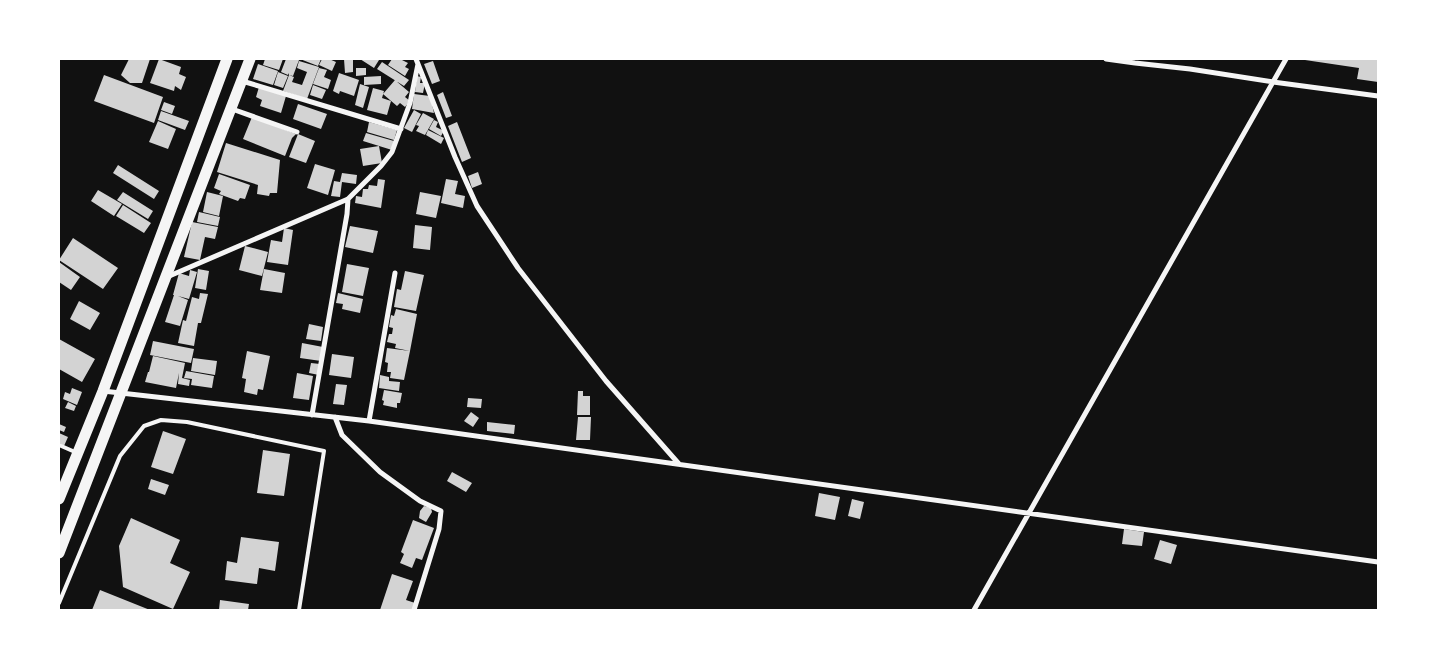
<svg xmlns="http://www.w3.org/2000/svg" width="1437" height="669" viewBox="0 0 1437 669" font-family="Figtree,sans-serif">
  <rect width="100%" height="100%" fill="#111"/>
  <!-- building -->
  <path fill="#d3d3d3" d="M129 59H150L142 83H130L121 75Z
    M159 59 181 67 179 74 186 77 181 90 175 86 174 91 150 83Z
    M265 59H283L279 70 263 65Z
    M286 59 299 60 293 76 289 75V73L288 75 281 72Z
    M300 59H321L318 66Z
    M322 59H329L336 62 332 71 319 65Z
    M344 59H353V72L345 73Z
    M360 59H377L379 60 374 68Z
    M392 59H402V60L408 63 405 67 409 69 405 76 388 65Z
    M1305 59H1378V82L1357 79 1359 68 1305 60Z
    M299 61 319 67 307 99 283 91 289 75 294 77 292 82 302 85 307 72 297 68Z
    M433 61 440 81 432 84 424 64Z
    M382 62 409 80 404 86 377 69Z
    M258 64 278 71 273 85 253 79Z
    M319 68 327 70 324 77 331 80 328 89 313 84Z
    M356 68H366V75L356 76Z
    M278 72 288 76 283 88 274 85Z
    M339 73 359 80 354 96 340 91 339 94 333 91Z
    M104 75 163 97 154 123 94 101Z
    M381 76V84L364 85V77Z
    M417 76 421 77 420 83H425L423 93 415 92Z
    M395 80 409 92 405 97 410 101 405 107 400 103 397 106 383 94Z
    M360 84 369 87 363 108 355 105Z
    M313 85 326 90 322 99 310 95Z
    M259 87 286 96 281 113 260 106 262 100 256 97Z
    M373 88 384 91 382 98 391 101 387 115 367 110Z
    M443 92 452 116 446 118 437 95Z
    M414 94 430 96 434 113 412 109Z
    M164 102 175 106 172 114 161 110Z
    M298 104 327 114 321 129 293 119Z
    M414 110 421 114 412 132 404 128Z
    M161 111 189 121 185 130 158 120Z
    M423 113 434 119 425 135 416 131 419 126 416 125Z
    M252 117 296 134 292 138 285 156 243 139Z
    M434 120 438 122 436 127 444 131 441 136 429 129Z
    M158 121 176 129 168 149 149 142Z
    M369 122 397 130 394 140 367 132Z
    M457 122 471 158 462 162 448 126Z
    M428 130 444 138 441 144 426 135Z
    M366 133 394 141 392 150 363 141Z
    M298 134 315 141 306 163 289 157Z
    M226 143 280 160 277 193H270L269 196 257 194 258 185 217 172Z
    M379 146 382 163 363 166 360 149Z
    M315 164 335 170 328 195 307 188Z
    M118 165 159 191 154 199 113 173Z
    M478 172 482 184 472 188 468 176Z
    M342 173 357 175 356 184 342 182 340 197 331 196 334 181 340 182Z
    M219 174 250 185 245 199 240 198 238 201 219 194 221 191 214 188Z
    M378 179 385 180 381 208 355 203 356 196 362 197 363 189H368L369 185 377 186Z
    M446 179 458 181 455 194 465 196 463 208 441 203Z
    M98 190 122 204 114 216 91 201Z
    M123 192 153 211 148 219 117 200Z
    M207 192 223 196 219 216 203 212Z
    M420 192 441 196 436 218 416 214Z
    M123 205 151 223 144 233 116 216Z
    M199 212 220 217 218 226 197 222Z
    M192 222 218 227 215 239 205 237 200 260 184 257Z
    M415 225 432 227 430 250 413 248Z
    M350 226 378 231 373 253 345 247Z
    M284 228 293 230 288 265 267 262 271 240 282 242Z
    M73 238 118 268 103 289 59 260Z
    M245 246 268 252 262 276 239 270Z
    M59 262 80 277 71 290 59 282Z
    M347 264 369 268 363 296 342 292Z
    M198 269 209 271 206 290 195 288Z
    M264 269 285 273 282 293 260 290Z
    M190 270 197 272 189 299 178 296 188 300 180 326 165 322 174 295H173L179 273 189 276Z
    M405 271 424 275 416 311 394 307 397 289 401 290Z
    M200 293 208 294 201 323H198L194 346 178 343 183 320 186 321 192 297 199 299Z
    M338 293 363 299 360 313 342 309 343 304 336 303Z
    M79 301 100 313 90 330 70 319Z
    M396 309 417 314 410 351 395 348 396 344 387 342 389 334H392L393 328 389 327 391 315 394 316Z
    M309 324 323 327 321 341 306 339Z
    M59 339 95 359 82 382 59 369Z
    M153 341 194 349 191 363 150 355Z
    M302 343 323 347 321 361 300 358Z
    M387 348 410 351 404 380 390 378 391 372H387L388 363 385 362Z
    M247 351 270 356 263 390 258 389 257 395 244 392 246 379 242 378Z
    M332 354 354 357 351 378 329 375Z
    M153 356 185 363 182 378 190 380 189 386 178 384 179 373 176 388 145 382 148 372H149Z
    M193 358 217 361 215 375 191 371Z
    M311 363 320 364 319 375 309 373Z
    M186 371 214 376 212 388 191 385 192 379 184 378Z
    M297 373 313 376 309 400 293 398Z
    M380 375 389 377V381L400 382 399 391 379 388Z
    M336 384 347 385 344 405 333 404Z
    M72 388 82 392 77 405 63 399 65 392 70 394Z
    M384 390 402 393 400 403H397V408L383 405 384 401 382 400Z
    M578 391H583V396H590V415H577Z
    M468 398 482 399 481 408 467 407Z
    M68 402 76 406 74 411 65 408Z
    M471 412 479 418 473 427 464 421Z
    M578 417H591L590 440H576Z
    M487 422 515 425 514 434 487 431Z
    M59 424 66 427 64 432 59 430Z
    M163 431 186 439 173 474 151 467Z
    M59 433 68 437 64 446 59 443Z
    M263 450 290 454 284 496 257 493Z
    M452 472 472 483 466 492 447 481Z
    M151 479 169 485 165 495 148 489Z
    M819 493 840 497 835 520 815 516Z
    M852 499 864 502 860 519 848 516Z
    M424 506 431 508 432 512 426 522 419 518 420 511Z
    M131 518 180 540 170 563 190 572 173 609 123 587 119 546Z
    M413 520 434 528 422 560 416 558 412 568 400 563 404 554 401 552Z
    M1124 529 1144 532 1142 546 1122 544Z
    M241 537 279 542 275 571 259 568 257 584 225 580 227 561 237 563Z
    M1160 540 1177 545 1171 564 1154 559Z
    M392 574 413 581 406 600 415 603 413 610H380Z
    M100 590 150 610H92Z
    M220 600 249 604 248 610H219Z"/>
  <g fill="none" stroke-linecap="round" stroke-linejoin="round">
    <!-- service -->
    <path stroke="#f5f5f5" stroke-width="4" d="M59 445 75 452
      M59 603 120 456 144 426 161 420 187 422 324 451 299 610"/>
    <!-- minor -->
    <path stroke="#f5f5f5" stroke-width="5" d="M416 59 455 157 477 206 518 268 606 381 679 464
      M1106 59 1135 63 1190 69 1273 82 1378 96
      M242 81 401 129
      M232 109 297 132
      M167 277 348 199 381 166 392 152 410 103 418 64
      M103 391 369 421 1378 562
      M312 415 347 214 348 199
      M335 417 342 435 380 472 420 501 441 511 439 529 414 610
      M369 421 395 273
      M974 610 1286 59"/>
    <!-- trunk -->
    <path stroke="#f5f5f5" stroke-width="11" d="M59 499 103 391 227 59
      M59 553 250 59"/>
  </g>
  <!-- border -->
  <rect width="1437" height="669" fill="none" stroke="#ffffff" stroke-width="120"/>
</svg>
